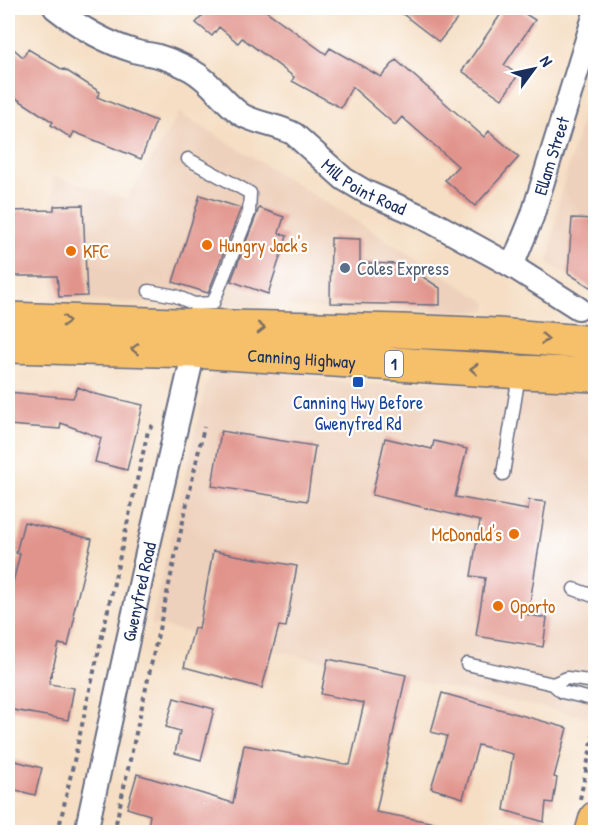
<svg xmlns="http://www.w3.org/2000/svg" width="603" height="840" viewBox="0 0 603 840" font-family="'Patrick Hand',sans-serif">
  <rect width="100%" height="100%" fill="#fff"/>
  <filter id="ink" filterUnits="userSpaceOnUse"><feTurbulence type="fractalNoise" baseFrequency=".0167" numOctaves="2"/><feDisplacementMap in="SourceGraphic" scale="12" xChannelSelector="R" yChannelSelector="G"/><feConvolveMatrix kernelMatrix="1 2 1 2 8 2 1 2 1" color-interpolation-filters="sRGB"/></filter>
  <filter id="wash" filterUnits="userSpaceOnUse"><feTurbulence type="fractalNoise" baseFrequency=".008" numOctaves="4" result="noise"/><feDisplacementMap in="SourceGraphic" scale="24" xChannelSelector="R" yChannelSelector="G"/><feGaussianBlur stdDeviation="1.35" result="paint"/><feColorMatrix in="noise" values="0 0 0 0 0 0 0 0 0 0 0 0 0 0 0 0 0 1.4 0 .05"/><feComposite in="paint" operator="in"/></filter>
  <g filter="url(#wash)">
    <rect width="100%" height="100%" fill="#f5dec3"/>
    <!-- built -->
    <path fill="#eed1bc" d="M595 71V294L548 263 560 197Z
      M179 113 269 167 488 303 487 311 451 312 175 304 53 299 52 176 127 199Z
      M221 370 292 373 349 384H406L440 379 595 387V719L151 624 206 385 212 374Z"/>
    <g id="blocks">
      <!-- building -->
      <path fill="#e1948c" d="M209 8H262L326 54 330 48 381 77 396 60 484 137 489 131 519 157 475 206 445 180 458 166 402 117 395 125 352 87 341 108 292 81 294 77 242 38 238 43 219 27 212 36 196 23Z
        M395 8H444L458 18 439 42Z
        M505 8H516L535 20 504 65 518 75 502 99 462 71Z
        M8 44 23 57 28 49 63 70 64 69 100 92 97 97 156 121 141 159 74 132 71 138 51 125 53 122 8 93Z
        M200 195 241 208 208 293 173 282Z
        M83 205 87 296 59 297 57 276H9L8 211 54 210V206Z
        M259 208 284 217 279 233 287 236 268 294 231 281Z
        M572 218 596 219V291L568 273Z
        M331 238 360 239V263L403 264 440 288V305L330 303Z
        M78 387 95 394 143 405 127 470 95 462 101 438 61 423 60 429 8 425V392L73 398Z
        M221 431 315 446 307 501 212 486Z
        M385 438 432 449 434 441 467 449 455 497 528 510 529 500 546 502 528 615 547 618 543 647 476 636 485 578 471 576 480 521 372 495Z
        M24 522 92 539 73 615 75 616 68 646 59 644 49 684 74 688 68 720 8 709V602L20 554 16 553Z
        M213 551 297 566 286 627 279 626 262 688 184 667 194 628 199 629Z
        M328 659 406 675 376 812 441 824 440 832H147L150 815 127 808 137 774 233 803 244 745 350 765 364 703 321 694Z
        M442 693 567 728 554 777 557 778 553 803 546 802 544 822 504 810 513 754 478 745 463 798 431 788 447 736 431 732Z
        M174 698 214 709 201 760 175 753 180 731 166 727Z
        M8 759 42 768 35 795 8 788Z"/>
    </g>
  </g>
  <g filter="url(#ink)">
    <use href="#blocks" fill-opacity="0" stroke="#676c81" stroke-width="1.5"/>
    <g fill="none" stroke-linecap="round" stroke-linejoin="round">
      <defs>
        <path id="lane" d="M149 291 176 296 194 304 213 303 249 213 250 193 188 159
          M503 474 519 375
          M574 589 596 597
          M467 664 553 684 562 692 596 700
          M553 684 567 678 596 682"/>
        <g id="street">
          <path id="s1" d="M55 8C79 27 104 42 134 51 143 54 153 54 161 57 171 60 182 65 191 70 211 81 223 102 242 115 258 124 278 125 294 134L344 179 366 192 421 216 512 266 578 308"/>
          <path id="s2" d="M512 266 532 217 596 10"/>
          <path id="s3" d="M86 832 147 553 194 351"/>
        </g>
        <path id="primary" d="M592 832 596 818"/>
        <g id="highway">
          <path d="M8 319 233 327 403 331 497 335 596 343"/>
          <path id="s4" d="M8 346 194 351 520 372 596 375"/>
        </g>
      </defs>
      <!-- lane casing -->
      <use href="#lane" stroke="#676c81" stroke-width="15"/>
      <!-- street casing -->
      <use href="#street" stroke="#676c81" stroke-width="26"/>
      <!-- primary casing -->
      <use href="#primary" stroke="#676c81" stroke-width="36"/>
      <!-- highway casing -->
      <use href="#highway" stroke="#676c81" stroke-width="36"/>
      <!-- path -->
      <path stroke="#676c81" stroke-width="4" stroke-dasharray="4.5 4.5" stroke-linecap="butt" d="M580 799 596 723
        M58 832 148 431 153 425
        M114 832 204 427"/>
      <!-- lane -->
      <use href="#lane" stroke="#fff" stroke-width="12"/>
      <!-- street -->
      <use href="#street" stroke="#fff" stroke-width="22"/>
      <!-- primary -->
      <use href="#primary" stroke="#f6c06b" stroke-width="33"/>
      <!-- highway -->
      <use href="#highway" stroke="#f6c06b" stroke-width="33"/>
    </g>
    <!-- one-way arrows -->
    <defs><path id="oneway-chevron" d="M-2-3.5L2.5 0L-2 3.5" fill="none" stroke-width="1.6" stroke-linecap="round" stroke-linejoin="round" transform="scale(1.5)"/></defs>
    <g stroke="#7e7064">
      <use href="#oneway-chevron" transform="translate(66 321) rotate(2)"/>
      <use href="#oneway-chevron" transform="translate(261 328) rotate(1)"/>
      <use href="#oneway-chevron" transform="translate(545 339) rotate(4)"/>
      <use href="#oneway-chevron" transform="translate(135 349) rotate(-178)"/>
      <use href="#oneway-chevron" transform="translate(474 369) rotate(-176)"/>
    </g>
  </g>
  <!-- markers -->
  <g fill="#e8710a" stroke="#fff" stroke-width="2">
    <circle cx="207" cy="245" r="6"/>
    <circle cx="71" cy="251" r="6"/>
    <circle cx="514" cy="534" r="6"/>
    <circle cx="498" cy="606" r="6"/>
  </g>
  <circle fill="#5c6f8a" stroke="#fff" stroke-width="2" cx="345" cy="268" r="6"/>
  <rect fill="#1a4fb4" stroke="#fff" stroke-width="2" x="352" y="376" width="12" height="12" rx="3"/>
  <g text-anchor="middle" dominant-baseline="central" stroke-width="4.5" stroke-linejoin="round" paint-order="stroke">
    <!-- shield labels -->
    <rect fill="#fff" stroke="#5f6d8e" stroke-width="1.5" x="385" y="351" width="18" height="26" rx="4.5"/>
    <g font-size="16" font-weight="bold" fill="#1b2f5e">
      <text x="394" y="364">1</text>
    </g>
    <!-- street labels -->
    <g font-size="18" fill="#1b2f5e" stroke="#fff">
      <text stroke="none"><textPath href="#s2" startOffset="117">Ellam Street</textPath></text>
      <text stroke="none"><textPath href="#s1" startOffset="363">Mill Point Road</textPath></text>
      <text stroke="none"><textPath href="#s4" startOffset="294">Canning Highway</textPath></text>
      <text stroke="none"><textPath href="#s3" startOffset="246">Gwenyfred Road</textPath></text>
    </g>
    <!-- food labels -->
    <g font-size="18" fill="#c56008" stroke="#fff" text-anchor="start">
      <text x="219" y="245">Hungry Jack's</text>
      <text x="83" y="251">KFC</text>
      <text x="502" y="534" text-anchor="end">McDonald's</text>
      <text x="510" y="606">Oporto</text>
    </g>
    <!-- service labels -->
    <g font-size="18" fill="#4e5e75" stroke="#fff" text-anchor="start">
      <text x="357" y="268">Coles Express</text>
    </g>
    <!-- transit labels -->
    <g font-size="18" fill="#164399" stroke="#fff">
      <text x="358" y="402">Canning Hwy Before<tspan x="358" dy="21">Gwenyfred Rd</tspan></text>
    </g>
  </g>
  <!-- margin -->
  <rect width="603" height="840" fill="none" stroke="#fff" stroke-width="30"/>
  <!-- north arrow -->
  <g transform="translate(534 69) rotate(57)" stroke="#ffffff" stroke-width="4.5" paint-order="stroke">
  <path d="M0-4.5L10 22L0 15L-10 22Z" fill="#1b2f5e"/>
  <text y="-9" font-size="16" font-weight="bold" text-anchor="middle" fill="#1b2f5e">N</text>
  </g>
</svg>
